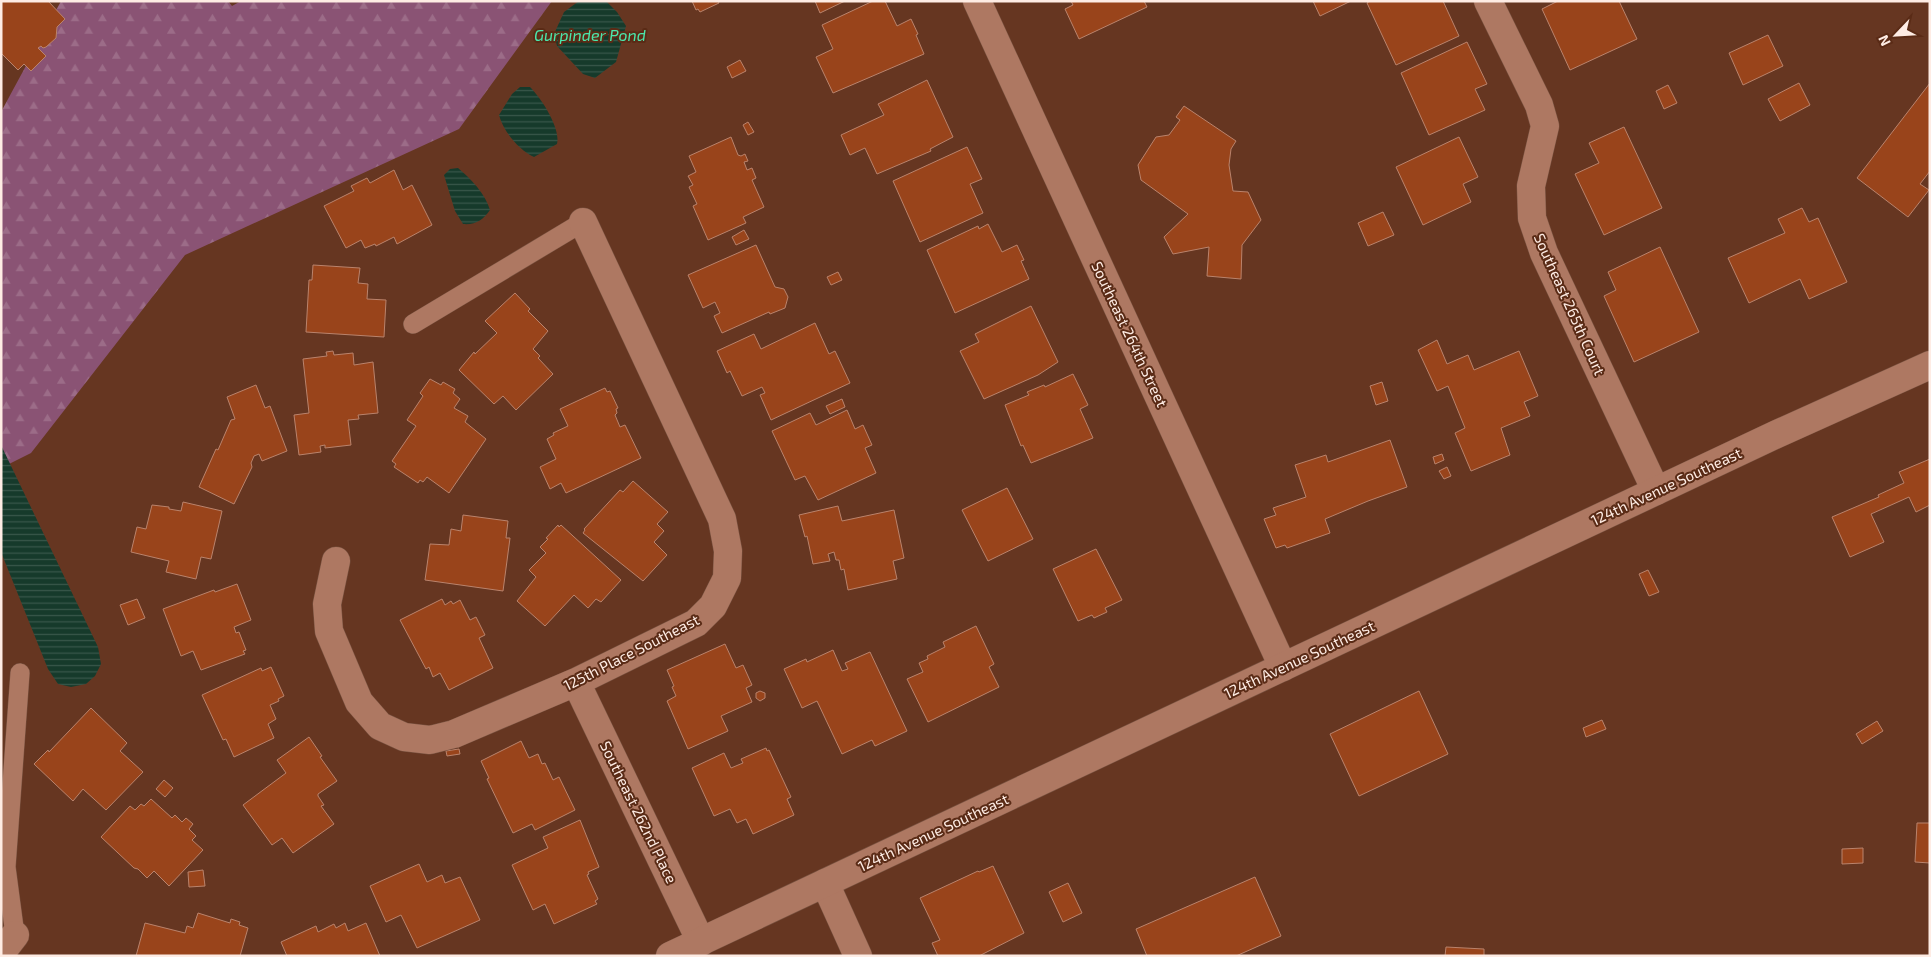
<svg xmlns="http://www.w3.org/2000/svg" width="1931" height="957" viewBox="0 0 1931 957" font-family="'Exo 2',sans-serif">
  <defs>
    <pattern id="forest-firs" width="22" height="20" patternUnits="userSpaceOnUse" patternTransform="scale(1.25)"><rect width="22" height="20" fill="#8a5374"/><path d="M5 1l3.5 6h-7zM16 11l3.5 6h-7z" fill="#9c6c88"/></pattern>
    <pattern id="water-rules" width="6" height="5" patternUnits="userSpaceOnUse" patternTransform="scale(1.25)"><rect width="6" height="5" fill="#163a2b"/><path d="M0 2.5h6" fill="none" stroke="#39574a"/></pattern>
  </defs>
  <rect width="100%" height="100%" fill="#663621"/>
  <!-- forest -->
  <path fill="url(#forest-firs)" d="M61 1H228L232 6 241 1H552L459 129 185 255 31 453 1 468V112Z"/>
  <!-- water -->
  <path fill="url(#water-rules)" d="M579 1H606L617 12 626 26 616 62 595 78 583 74 557 46 554 34 564 12Z
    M520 87H530C541 98 561 128 557 144L534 157C519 150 503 131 499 115L512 94Z
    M458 168C471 179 485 193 490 210 483 220 476 225 463 224L455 211 444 175 450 169Z
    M1 445 98 647 101 664 95 676 86 684 71 687 58 684 48 669 1 552Z"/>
  <!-- building -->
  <path fill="#99441b" stroke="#ba836c" d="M1 1H48L65 19 57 27 56 38 46 47 43 48 41 46 38 48 46 56 31 71 24 64 18 70 1 53Z
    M692 1H718L719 3 700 12 698 9 696 10Z
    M815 1H845L820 13Z
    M873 1H885L897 26 911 19 918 34 916 35 924 54 833 93 816 57 833 49 822 25Z
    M1071 1H1144L1147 7 1079 39 1065 9 1073 5Z
    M1313 1H1351L1320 16Z
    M1370 1H1443L1459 36 1396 65 1367 3Z
    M1558 1H1619L1637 39 1570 70 1542 9Z
    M1768 35 1783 66 1743 85 1729 53Z
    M1467 42 1487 84 1475 89 1485 110 1429 135 1401 73Z
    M740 60 746 71 732 78 727 67Z
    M927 80 953 137 930 149 931 151 877 174 865 148 850 155 841 135 884 115 878 104Z
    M1799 83 1810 105 1780 121 1768 99Z
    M1930 83V171L1920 184 1929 190 1908 217 1857 178Z
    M1668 85 1677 103 1664 109 1656 91Z
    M1184 106 1236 141 1231 149 1229 165 1233 191 1248 192 1261 220 1242 245 1241 279 1207 276 1209 247 1173 254 1164 237 1188 214 1141 180 1138 165 1156 137 1169 135 1180 120 1176 117Z
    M748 122 754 132 748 135 743 125Z
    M1624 127 1662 208 1604 235 1575 174 1599 163 1589 143Z
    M731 137 738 155 741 156 745 154 748 161 744 162 747 170 752 168 756 178 752 180 764 207 743 217 746 223 708 240 693 206 697 204 689 187 693 185 688 176 696 172 689 156Z
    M1459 137 1478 177 1463 184 1471 202 1423 225 1396 167Z
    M967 147 982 179 970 184 983 213 920 242 893 181Z
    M394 170 403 190 412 185 432 225 397 244 394 237 376 246 375 244 365 248 361 240 346 248 324 206 354 191 351 186 367 178 370 183Z
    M1802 208 1809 222 1818 218 1847 282 1809 299 1800 279 1749 303 1728 258 1785 233 1778 219Z
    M1383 212 1394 235 1368 246 1358 223Z
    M988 224 1002 252 1017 245 1024 260 1021 261 1029 279 955 313 927 250 978 226 979 229Z
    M744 230 749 239 736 245 732 237Z
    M756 245 775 287 784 289 788 297 785 308 770 314 769 312 722 333 714 316 720 313 715 302 703 308 688 275Z
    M1660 247 1699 332 1634 362 1604 296 1616 290 1608 272Z
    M313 265 360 268 358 283 368 284 367 299 386 300 384 337 306 332 309 280H312Z
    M838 272 842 280 831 285 827 277Z
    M515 293 530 309 528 311 548 331 533 349 540 356 538 358 553 374 516 410 503 396 494 404 459 370 474 352 475 354 497 333 485 321Z
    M1031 306 1058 362 1038 375 984 399 960 351 979 342 975 334Z
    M815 323 829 354 835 351 850 383 771 420 760 395 765 393 762 387 742 396 730 371 727 373 717 351 754 334 761 349Z
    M1437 340 1447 364 1468 355 1474 370 1519 351 1538 396 1524 402 1530 416 1501 428 1510 455 1471 471 1455 433 1465 428 1448 386 1437 391 1418 350Z
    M333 351 334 355 353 353 354 365 373 362 378 413 358 415 359 419 348 420 351 445 325 448V445L320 446 321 452 299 455 294 415 309 413 303 359 327 356 326 352Z
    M1073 374 1088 405 1080 409 1093 438 1031 463 1023 445 1021 446 1005 405 1029 395 1027 392 1044 385 1045 387Z
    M430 379 441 385 443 382 455 389 453 393 460 399 454 408 468 416 465 422 486 439 449 493 427 477 423 482 420 480 418 483 394 467 396 464 392 461 416 426 407 420 423 396 420 393Z
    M1382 382 1388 401 1376 405 1370 386Z
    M256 385 265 408 270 406 287 451 262 461 259 454 254 456 251 463 252 467 234 504 199 487 216 449 218 450 231 420 235 419 227 397Z
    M605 388 607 392 610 391 618 408 616 409 617 413 615 415 620 427 625 425 641 458 566 493 561 483 550 489 540 467 556 459 547 439 554 435 553 433 568 426 560 409Z
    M842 399 845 407 830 414 826 406Z
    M847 410 855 429 863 425 872 445 865 448 876 473 818 500 805 476 795 480 772 431 810 413 816 425Z
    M1390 440 1407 487 1368 501 1325 519 1330 533 1287 548 1285 545 1276 548 1264 519 1276 515 1273 508 1306 497 1295 465 1326 455 1328 462Z
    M1442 454 1444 460 1435 464 1433 457Z
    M1930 459V505L1916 512 1909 497 1871 514 1884 542 1850 557 1832 517 1879 497 1878 495 1904 483 1899 472Z
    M1447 467 1451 476 1444 479 1439 471Z
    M633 481 668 512 657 524 664 531 654 542 667 555 643 581 583 533 585 530 584 529 620 490 623 492Z
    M1007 488 1033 539 988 561 962 510Z
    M183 502 222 511 211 559 201 557 196 579 166 572 169 561 131 552 137 527 146 529 152 505 169 507V509L181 511Z
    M838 506 842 521 894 510 904 558 893 561 897 579 848 590 844 569 841 570 839 560H836L834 552 828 554 830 561 813 564 807 536 805 537 799 515Z
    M463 515 508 521 506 538H510L503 591 425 580 430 544 449 545 451 529 461 531Z
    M558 525 559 527 561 525 621 580 601 602 596 599 588 608 574 595 545 626 517 601 536 577 529 570 546 553 540 547 548 539 546 538Z
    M1096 549 1122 600 1105 608 1107 612 1094 618 1092 615 1078 621 1053 569Z
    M1648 570 1659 592 1649 596 1639 574Z
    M237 584 251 620 234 627 236 633 239 632 246 650 243 651 245 654 201 670 193 651 181 656 163 609 214 590 215 592Z
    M137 599 145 618 128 625 120 605Z
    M442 599 445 605 451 601 453 604 460 600 470 620 476 617 485 635 479 638 493 668 449 690 440 673 433 677 429 667 426 669 400 620Z
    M976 626 994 664 989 667 999 687 928 722 907 679 923 672 919 663 928 659 927 656 945 647 943 642Z
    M725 644 736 668 743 665 752 685 746 688 752 702 721 716 728 731 688 749 667 701 676 696 672 687 674 686 667 670Z
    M833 650 842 671 848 669 845 663 870 652 907 731 875 746 872 740 842 754 817 701 802 708 784 669 806 659 807 662Z
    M271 667 284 696 278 699 279 701 270 705 276 719 268 724 274 738 234 757 226 739 223 740 202 695 261 668 262 671Z
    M760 691 765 693V698L760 701 756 698V693Z
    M1419 691 1448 754 1359 796 1330 734Z
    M91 708 127 743 120 751 143 772 106 810 83 789 73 801 34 764 48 750 49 752Z
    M1602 720 1606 729 1586 737 1583 728Z
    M1877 721 1883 731 1862 744 1856 734Z
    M309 737 322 756 320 757 337 781 318 794V796L324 805 321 806 334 824 293 853 282 838 272 845 243 805 286 773 277 760Z
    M521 741 529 758 538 754 542 764 545 763 553 780 559 777 575 810 535 830 532 824 513 833 487 779 489 778 481 761Z
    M766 748 767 751 769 750 791 797 787 799 794 815 753 834 746 819 737 823 730 809 714 816 692 768 724 753 731 768 743 763 741 759Z
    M459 749 460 754 447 756 446 751Z
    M164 780 173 788 165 797 156 789Z
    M151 799 172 818 175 815 182 822 186 818 193 824 189 829 196 836 192 840 203 850 169 886 154 871 147 878 138 869 134 868 101 837 130 806 135 810 141 804 144 806Z
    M580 820 599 867 588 872 589 874 587 875 598 899 595 901 597 904 554 924 545 904 533 910 512 865 548 848 543 837Z
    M1917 823H1930V863L1915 862Z
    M1863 848V863L1842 864V849Z
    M419 864 427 882 442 875 445 883 460 877 480 920 417 948 401 915 386 922 370 886Z
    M993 866 1024 933 979 956H938L932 943 940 940 920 898 978 871 979 872Z
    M203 870 205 886 189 887 188 872Z
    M1255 877 1281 936 1236 956H1147L1136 929Z
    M1068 883 1082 913 1063 922 1049 892Z
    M198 913 230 923 231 919 240 922 239 925 248 928 240 956H136L145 923 185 933 187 926 193 928Z
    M345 923 348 931 366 923 380 956H287L281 942 316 926 318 932 334 924 336 928Z
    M1446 947 1484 949V956H1445Z"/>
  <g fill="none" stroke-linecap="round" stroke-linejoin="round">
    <defs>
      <path id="service" d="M413 324 583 222
        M15 935 6 867 20 673"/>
      <path id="minor" d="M977 1 1283 667
        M1488 1 1539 105 1545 126 1531 186 1532 218 1544 253 1656 491
        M336 561 327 604 329 631 359 702 380 726 404 737 430 740 454 734 576 682 696 623 713 606 727 578 728 551 722 519 583 222
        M576 682 701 942
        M825 883 858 956
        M1 953 15 935"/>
      <path id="tertiary" d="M670 956 1777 434 1930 365"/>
    </defs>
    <!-- service casing -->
    <use href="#service" stroke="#785240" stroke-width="20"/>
    <!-- minor casing -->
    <use href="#minor" stroke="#785240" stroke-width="29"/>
    <!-- tertiary casing -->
    <use href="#tertiary" stroke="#785240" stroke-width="29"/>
    <!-- service -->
    <use href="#service" stroke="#ae7862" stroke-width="19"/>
    <!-- minor -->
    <use href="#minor" stroke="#ae7862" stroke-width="28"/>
    <!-- tertiary -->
    <use href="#tertiary" stroke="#ae7862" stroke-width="28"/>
  </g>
  <g text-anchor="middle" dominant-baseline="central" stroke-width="4" stroke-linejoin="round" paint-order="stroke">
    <!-- street labels -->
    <g font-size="15" fill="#feece4" stroke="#5a2b16">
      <text transform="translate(1570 304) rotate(66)">Southeast 265th Court</text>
      <text transform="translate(1130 334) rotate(65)">Southeast 264th Street</text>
      <text transform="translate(1666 486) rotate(-25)">124th Avenue Southeast</text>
      <text transform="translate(631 652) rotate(-27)">125th Place Southeast</text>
      <text transform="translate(1299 659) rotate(-25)">124th Avenue Southeast</text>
      <text transform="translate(639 812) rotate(64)">Southeast 262nd Place</text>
      <text transform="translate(933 832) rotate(-25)">124th Avenue Southeast</text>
    </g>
    <!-- water labels -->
    <g font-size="16" font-style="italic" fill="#4be7ac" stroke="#5a2b16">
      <text x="590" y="34">Gurpinder Pond</text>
    </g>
  </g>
  <!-- border -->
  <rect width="1931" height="957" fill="none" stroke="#feece4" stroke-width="5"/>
  <!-- north arrow -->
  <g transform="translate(1896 35) rotate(245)" stroke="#5a2b16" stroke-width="4" paint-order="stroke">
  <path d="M0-4L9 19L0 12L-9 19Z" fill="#feece4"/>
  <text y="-8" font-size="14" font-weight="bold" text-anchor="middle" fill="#feece4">N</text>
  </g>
</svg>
